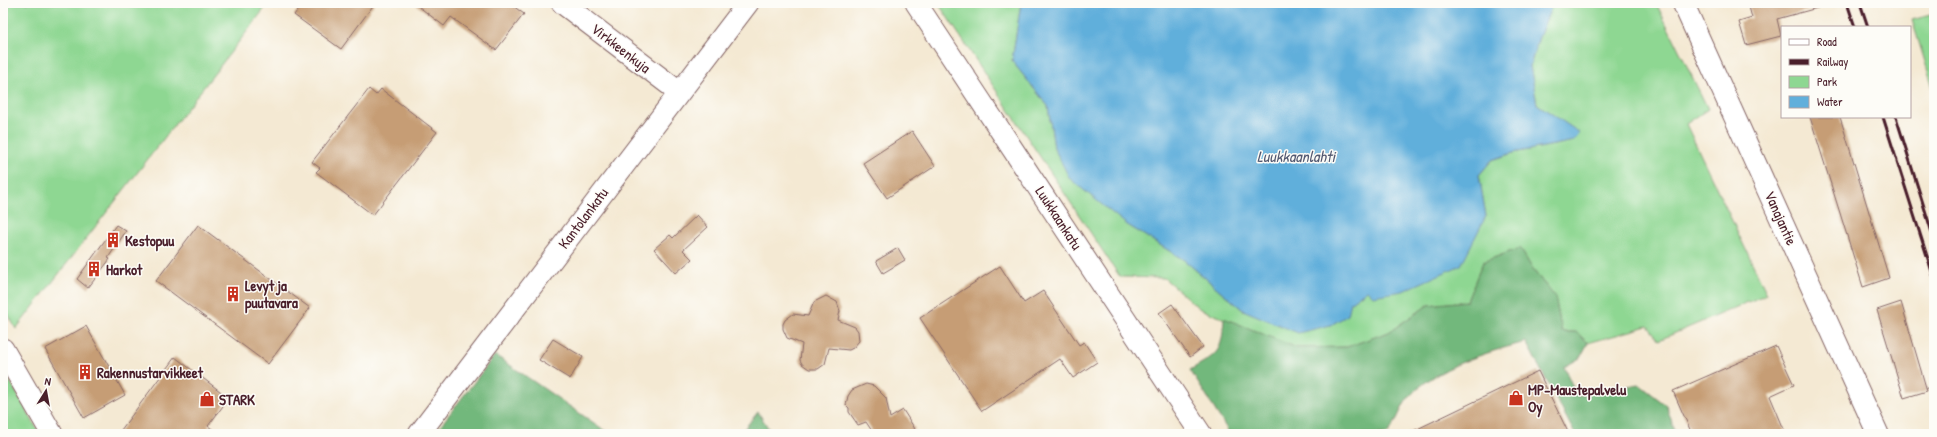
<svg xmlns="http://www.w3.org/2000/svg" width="1937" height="437" viewBox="0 0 1937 437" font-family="'Patrick Hand',sans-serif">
  <rect width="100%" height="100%" fill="#fdfcf7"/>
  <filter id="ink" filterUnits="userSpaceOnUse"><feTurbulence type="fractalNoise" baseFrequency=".025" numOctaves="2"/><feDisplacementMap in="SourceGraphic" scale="8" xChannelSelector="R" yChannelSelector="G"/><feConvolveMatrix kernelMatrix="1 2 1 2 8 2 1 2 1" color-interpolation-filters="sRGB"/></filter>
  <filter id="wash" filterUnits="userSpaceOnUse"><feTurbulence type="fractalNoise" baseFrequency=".012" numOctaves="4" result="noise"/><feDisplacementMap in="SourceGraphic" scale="16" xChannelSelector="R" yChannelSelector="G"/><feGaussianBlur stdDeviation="0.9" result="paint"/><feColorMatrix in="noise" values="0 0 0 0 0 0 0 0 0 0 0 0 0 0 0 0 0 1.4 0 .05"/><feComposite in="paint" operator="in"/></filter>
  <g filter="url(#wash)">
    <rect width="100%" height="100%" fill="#f4e9d3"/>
    <!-- green -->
    <path fill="#8ed792" stroke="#6c7b5e" d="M3 3H269L16 329 3 305Z
      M938 3H1021L1012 61 1048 106 1054 148 1126 224 1184 260 1243 310 1351 302 1367 290 1486 216 1479 175 1492 160 1513 153 1574 141 1579 133 1537 104 1530 66 1539 37 1553 3H1656L1708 109 1686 124 1767 294 1659 340 1648 326 1588 343 1576 332H1562L1555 297 1533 270 1520 248 1483 262 1467 301 1428 305 1389 332 1347 347 1297 348 1200 309 1164 278 1120 277Z
      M1934 14V91L1912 20Z
      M3 369 40 434H3Z"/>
    <!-- forest -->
    <path fill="#72b87c" stroke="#5e6c54" d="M1520 248 1533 270 1555 297 1562 332H1576L1588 343 1580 358 1564 367 1577 396 1639 384 1666 405 1676 434H1575L1526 342C1487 352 1436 367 1409 397 1400 408 1397 424 1387 434H1230L1190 370C1219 353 1222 353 1224 318L1297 348 1347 347 1389 332 1428 305 1467 301 1483 262Z
      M495 355 610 434H434Z
      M758 412 772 434H740Z"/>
    <!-- water -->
    <path fill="#61afdb" stroke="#566783" d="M1021 3H1553L1539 37 1530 66 1537 104 1580 133 1574 141 1513 153 1492 160 1479 175 1486 216 1461 265 1403 291 1373 296 1367 290 1351 302 1348 315 1331 325 1298 333 1243 310 1184 260 1126 224 1070 179 1054 148 1048 106 1012 61Z"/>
    <g id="blocks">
      <!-- building -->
      <path fill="#c69d74" d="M303 3H375L341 49 294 15Z
        M414 3H509L524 14 496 50 451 17 444 26Z
        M1748 3H1821V7L1777 19 1781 36 1746 45 1739 22 1752 18Z
        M369 89 376 95 381 89 437 132 373 215 316 172 320 168 312 162Z
        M1810 117H1840L1889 278 1863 287Z
        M912 131 935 166 887 198 863 163Z
        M697 215 708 227 683 250 692 259 676 273 654 249 670 235 673 238Z
        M116 225 126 231 108 258 110 259 88 288 77 279Z
        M198 225 310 308 268 364 156 281Z
        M898 248 905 260 883 273 876 261Z
        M1000 266 1024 303 1043 291 1079 345 1084 342 1097 362 1073 378 1060 359 982 411 920 318Z
        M826 296 837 302 840 311 838 320 855 327 858 331 859 341 853 348 849 350 829 348 825 364 818 369H809L802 364 800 360 802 344 787 338 783 329V324L785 320 793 314 808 316 814 302Z
        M1901 302 1927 391 1904 398 1877 310Z
        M1172 304 1203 347 1190 357 1159 313Z
        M86 326 125 395 84 418 45 349Z
        M553 339 583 357 570 379 539 360Z
        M1776 346 1794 385 1770 396 1786 434H1692L1673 391Z
        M175 357 229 398 208 426 219 434H118Z
        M1538 371 1569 434H1407Z
        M866 384 874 386 886 398 890 418 903 410 915 429 908 434H874L866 422 858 425 849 412V408L846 405 848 396 852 390Z"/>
    </g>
  </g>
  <g filter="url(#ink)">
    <use href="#blocks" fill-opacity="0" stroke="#866666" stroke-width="1"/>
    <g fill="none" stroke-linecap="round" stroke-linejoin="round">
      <defs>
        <path id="minor" d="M562 3 679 92
          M916 3 1201 434
          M1683 3 1878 434
          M3 349 52 434
          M419 434 748 3"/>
      </defs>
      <!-- minor casing -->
      <use href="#minor" stroke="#866666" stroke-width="23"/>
      <!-- minor -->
      <use href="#minor" stroke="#fff" stroke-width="21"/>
      <!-- rail -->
      <path stroke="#4a1f2b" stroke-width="3" d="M1847 3 1855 27
        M1860 3 1868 27
        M1883 117 1934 278
        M1896 117 1934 239"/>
    </g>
  </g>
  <!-- icons -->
  <defs>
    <symbol id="building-bare" viewBox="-9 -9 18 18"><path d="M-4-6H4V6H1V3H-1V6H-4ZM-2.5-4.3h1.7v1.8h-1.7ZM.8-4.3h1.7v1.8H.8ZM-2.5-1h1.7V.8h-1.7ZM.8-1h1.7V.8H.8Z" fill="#c8321e" stroke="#fdfcf7" stroke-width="2.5" paint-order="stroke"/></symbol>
    <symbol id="shop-bare" viewBox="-9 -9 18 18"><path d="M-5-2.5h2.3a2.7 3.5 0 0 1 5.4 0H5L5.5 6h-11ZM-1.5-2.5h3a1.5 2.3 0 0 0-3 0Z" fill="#c8321e" stroke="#fdfcf7" stroke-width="2.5" paint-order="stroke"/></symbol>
  </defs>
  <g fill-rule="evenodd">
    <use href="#building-bare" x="102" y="229" width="22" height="22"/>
    <use href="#building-bare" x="83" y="258" width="22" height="22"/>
    <use href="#building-bare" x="222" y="283" width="22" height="22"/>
    <use href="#building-bare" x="74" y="361" width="22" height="22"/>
    <use href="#shop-bare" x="1505" y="387" width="22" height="22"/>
    <use href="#shop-bare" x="196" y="388" width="22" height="22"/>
  </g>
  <g text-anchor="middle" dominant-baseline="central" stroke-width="3" stroke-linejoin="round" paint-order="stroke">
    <!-- street labels -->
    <g font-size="15" fill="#4a1f2b" stroke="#fdfcf7">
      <text transform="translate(621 48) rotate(38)">Virkkeenkuja</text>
      <text transform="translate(583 218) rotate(-53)">Kantolankatu</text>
      <text transform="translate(1059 218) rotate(57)">Luukkaankatu</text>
      <text transform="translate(1781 218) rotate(66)">Vanajantie</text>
    </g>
    <!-- poi labels -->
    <g font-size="15" font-weight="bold" fill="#4a1f2b" stroke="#fdfcf7" text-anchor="start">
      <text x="125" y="240">Kestopuu</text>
      <text x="106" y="269">Harkot</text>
      <text x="245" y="285">Levyt ja<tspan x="245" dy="17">puutavara</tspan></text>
      <text x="97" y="372">Rakennustarvikkeet</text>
      <text x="1528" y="389">MP-Maustepalvelu<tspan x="1528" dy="17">Oy</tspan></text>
      <text x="219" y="399">STARK</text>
    </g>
    <!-- water labels -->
    <g font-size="16" font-style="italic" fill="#535971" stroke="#fdfcf7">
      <text x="1296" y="156">Luukkaanlahti</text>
    </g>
  </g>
  <!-- margin -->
  <rect width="1937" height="437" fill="none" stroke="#fdfcf7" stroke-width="16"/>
  <!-- legend -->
  <rect x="1781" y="26" width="130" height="92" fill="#fdfcf7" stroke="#b5a4a5"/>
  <rect x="1789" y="39" width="20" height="6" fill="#ffffff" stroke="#b5a4a5"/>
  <text x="1817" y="46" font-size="12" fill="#4a1f2b">Road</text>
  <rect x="1789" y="59" width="20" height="6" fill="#4a1f2b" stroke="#b5a4a5"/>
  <text x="1817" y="66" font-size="12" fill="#4a1f2b">Railway</text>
  <rect x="1789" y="76" width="20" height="12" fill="#8ed792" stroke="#b5a4a5"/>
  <text x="1817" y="86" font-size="12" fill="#4a1f2b">Park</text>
  <rect x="1789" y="96" width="20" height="12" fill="#61afdb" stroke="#b5a4a5"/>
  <text x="1817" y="106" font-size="12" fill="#4a1f2b">Water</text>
  <!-- north arrow -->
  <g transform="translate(46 391) rotate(11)" stroke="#fdfcf7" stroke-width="3" paint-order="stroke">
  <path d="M0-3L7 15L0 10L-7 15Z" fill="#4a1f2b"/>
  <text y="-6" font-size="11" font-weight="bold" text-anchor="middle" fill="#4a1f2b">N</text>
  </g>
</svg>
